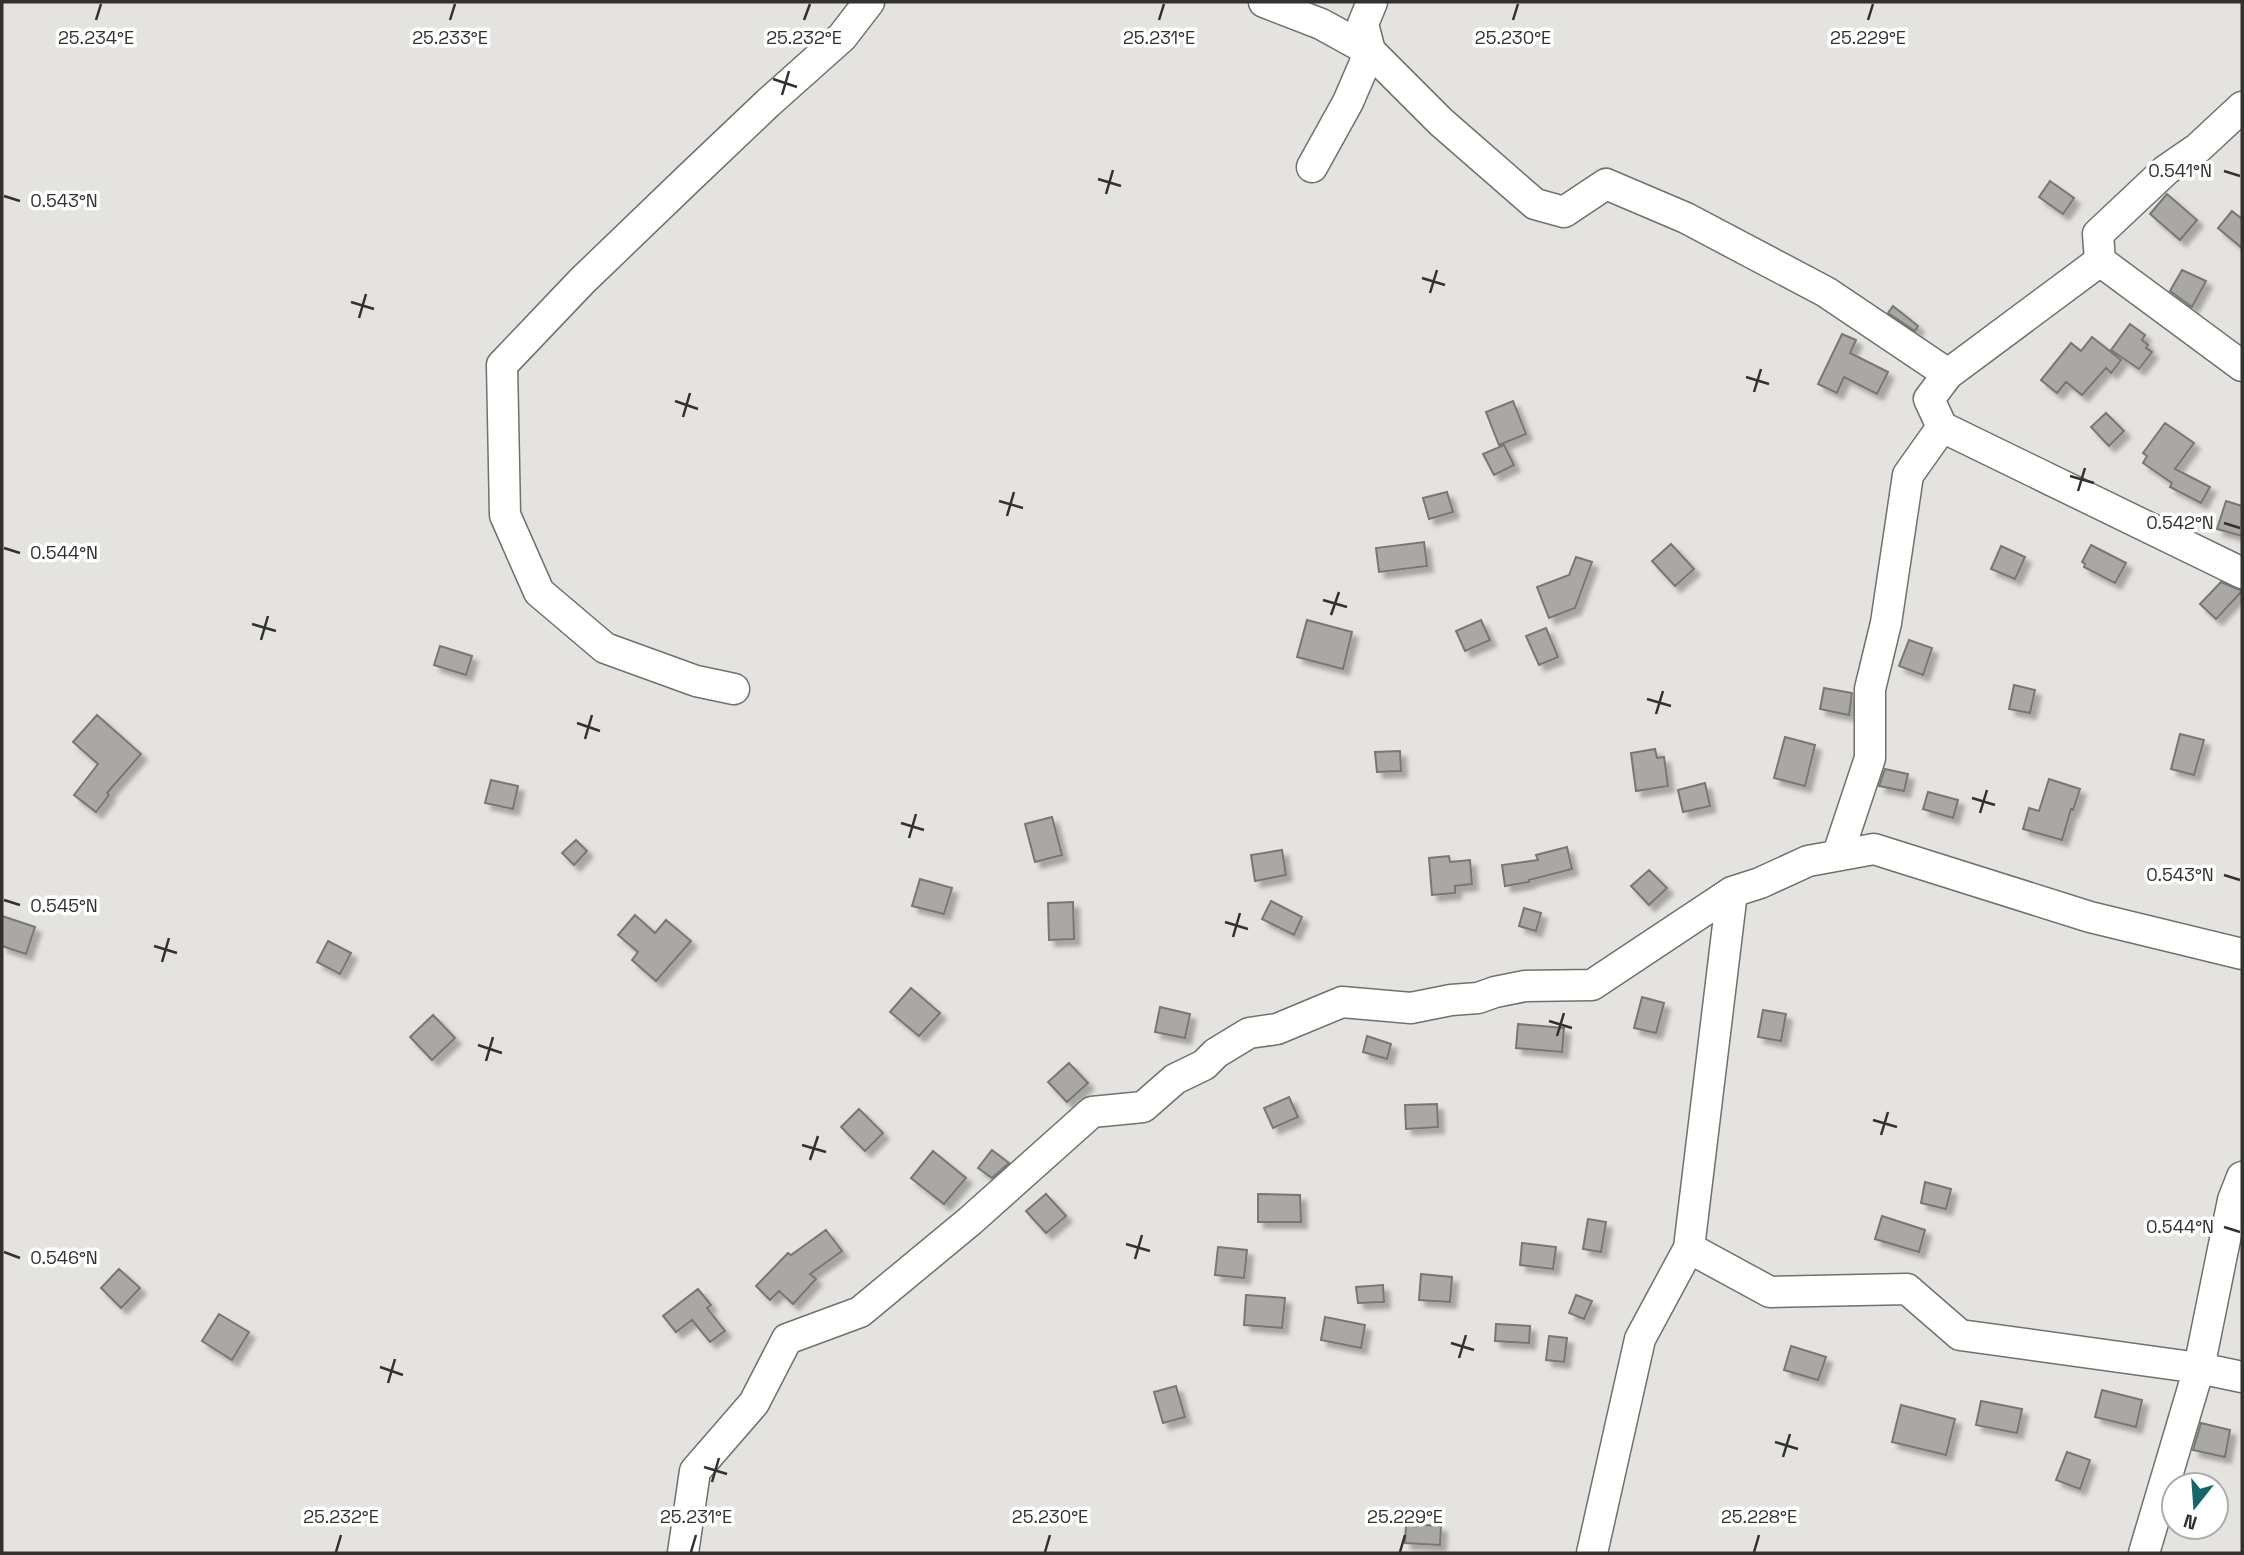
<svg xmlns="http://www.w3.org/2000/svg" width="2244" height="1555" viewBox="0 0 2244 1555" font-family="'Space Grotesk',sans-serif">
  <defs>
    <filter id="shadow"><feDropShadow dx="6" dy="6" stdDeviation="2" flood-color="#0004"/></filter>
  </defs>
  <rect width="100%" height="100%" fill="#e5e3df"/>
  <!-- building -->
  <path fill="#aaa8a4" stroke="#797773" stroke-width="2" filter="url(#shadow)" d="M2050 181 2074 198 2063 214 2039 197Z
    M2167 194 2197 220 2180 240 2150 214Z
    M2232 211 2242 219V248L2218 228Z
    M2182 270 2206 281 2192 307 2170 291Z
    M1893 306 1918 326 1915 331 1888 313Z
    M2130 324 2145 335 2142 340 2148 345 2146 348 2152 352 2139 369 2111 350Z
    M1842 334 1856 340 1850 353 1888 372 1877 394 1844 377 1837 393 1818 384Z
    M2092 337 2121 360 2111 373 2106 368 2082 395 2066 382 2057 393 2041 380 2071 343 2081 351Z
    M1513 401 1526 434 1499 445 1486 412Z
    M2106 413 2124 431 2109 446 2091 427Z
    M2165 423 2194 443 2175 469 2210 487 2201 503 2170 487 2172 483 2143 463 2147 456 2143 453Z
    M1504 445 1514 465 1494 475 1483 454Z
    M1447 492 1453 512 1429 519 1423 498Z
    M2226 501 2242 506V536L2217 529Z
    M1424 542 1427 566 1379 572 1376 548Z
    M1671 544 1694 569 1675 586 1652 561Z
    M2091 545 2126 563 2115 583 2084 567 2085 564 2082 562Z
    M2001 546 2025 557 2015 579 1991 569Z
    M1576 557 1592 562 1575 608 1549 618 1537 587 1569 575Z
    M2221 582 2242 591 2216 619 2200 604Z
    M1307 620 1352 632 1343 669 1297 657Z
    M1481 620 1490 640 1465 651 1456 631Z
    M1546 628 1558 657 1539 665 1526 636Z
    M1909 640 1932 648 1923 675 1899 666Z
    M440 646 472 656 466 675 434 665Z
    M2014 685 2035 690 2030 713 2009 709Z
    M1824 688 1852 693 1849 715 1820 709Z
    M97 715 141 754 107 793 109 795 96 812 74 795 98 764 73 742Z
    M2180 734 2204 740 2194 775 2171 769Z
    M1785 737 1815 745 1805 786 1774 778Z
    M1655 749 1657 758 1664 757 1668 786 1636 791 1631 753Z
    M1400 751 1401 771 1377 772 1375 752Z
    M1885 769 1908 774 1904 791 1879 786Z
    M2049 779 2080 789 2073 810 2071 809 2062 840 2023 829 2029 808 2039 811Z
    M491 780 518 786 513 809 485 803Z
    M1705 783 1710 806 1683 812 1678 790Z
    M1928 792 1958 800 1953 818 1923 809Z
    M1052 817 1062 855 1035 862 1025 824Z
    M576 840 587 851 574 865 562 853Z
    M1567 847 1572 869 1529 880V882L1505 886 1502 865 1538 860 1536 855Z
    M1282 850 1286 875 1255 881 1251 855Z
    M1449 856 1450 862 1470 860 1472 884 1455 886V893L1432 895 1429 858Z
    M1649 870 1667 888 1649 905 1631 886Z
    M920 879 952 888 944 914 912 906Z
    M1271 901 1302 917 1294 935 1262 919Z
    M1073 902 1074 939 1049 940 1048 903Z
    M1524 908 1541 913 1536 931 1519 926Z
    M635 915 655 933 666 920 691 941 656 981 632 960 638 952 618 935Z
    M2 916 35 927 26 954 2 946Z
    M328 941 351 953 340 974 317 962Z
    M911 988 940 1013 919 1036 890 1012Z
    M1642 997 1664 1003 1656 1033 1634 1028Z
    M1160 1007 1190 1014 1185 1038 1155 1032Z
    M1763 1010 1786 1014 1781 1041 1758 1037Z
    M433 1015 455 1038 432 1060 410 1037Z
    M1518 1024 1564 1028 1562 1052 1516 1048Z
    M1367 1036 1391 1044 1387 1059 1363 1052Z
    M1069 1063 1088 1083 1067 1102 1048 1082Z
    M1289 1097 1298 1117 1273 1128 1264 1108Z
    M1437 1104 1438 1127 1406 1129 1405 1105Z
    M859 1109 883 1133 865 1151 841 1127Z
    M992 1150 1009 1163 992 1178 978 1168Z
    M933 1151 966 1178 944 1204 911 1178Z
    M1925 1182 1951 1189 1946 1209 1921 1203Z
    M1046 1194 1066 1216 1046 1233 1026 1211Z
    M1258 1194 1300 1195 1301 1222H1258Z
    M1882 1216 1925 1230 1919 1252 1875 1239Z
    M1588 1219 1606 1222 1601 1252 1583 1249Z
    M826 1230 842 1251 810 1274 816 1279 793 1304 779 1291 770 1300 756 1286 788 1253 791 1255Z
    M1522 1243 1556 1247 1553 1269 1520 1265Z
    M1218 1247 1247 1250 1244 1278 1215 1275Z
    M119 1269 140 1288 121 1308 101 1288Z
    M1421 1274 1452 1277 1450 1302 1419 1300Z
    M1383 1285 1384 1302 1358 1303 1356 1287Z
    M698 1289 711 1305 707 1308 725 1331 710 1342 692 1320 676 1332 663 1316Z
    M1246 1295 1285 1298 1282 1328 1244 1325Z
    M1576 1295 1592 1301 1584 1319 1569 1313Z
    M219 1314 249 1332 232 1360 202 1341Z
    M1325 1317 1365 1325 1361 1348 1321 1340Z
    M1496 1324 1530 1326 1529 1343 1495 1341Z
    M1549 1336 1567 1338 1564 1362 1546 1360Z
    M1791 1346 1826 1357 1818 1380 1784 1370Z
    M1176 1386 1185 1417 1163 1423 1154 1392Z
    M2102 1390 2142 1400 2136 1427 2095 1417Z
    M1981 1401 2022 1409 2017 1433 1976 1425Z
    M1901 1405 1955 1419 1946 1455 1892 1442Z
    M2201 1423 2230 1430 2225 1457 2193 1450Z
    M2067 1452 2090 1460 2080 1489 2056 1480Z
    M1406 1524 1441 1526 1440 1545 1405 1543Z"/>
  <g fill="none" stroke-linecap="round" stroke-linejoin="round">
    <defs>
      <path id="minor" d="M1264 2 1321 24 1370 51 1441 122 1535 204 1564 212 1606 184 1686 218 1826 292 1948 374
        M1312 167 1348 102 1370 51 1363 24 1372 2
        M2100 261 2242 366
        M1942 427 2242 573
        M734 689 696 681 605 648 539 592 505 515 502 365 582 281 687 180 768 103 842 37 869 2
        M1838 854 1870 758V689L1886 623 1908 475 1942 427 1929 399 1948 374 2100 261 2098 234 2166 170 2198 148 2242 107
        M1689 1248 1770 1292 1907 1289 1960 1335 2199 1368 2242 1377
        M683 1553 695 1471 754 1403 787 1339 860 1312 970 1221 1092 1112 1143 1107 1175 1079 1204 1065 1216 1053 1249 1033 1277 1029 1342 1002 1411 1008 1451 1000 1478 998 1495 992 1525 986 1592 985 1732 892 1760 883 1808 861 1874 849 2090 917 2242 954
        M1592 1553 1640 1339 1689 1248 1732 892
        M2144 1553 2199 1368 2233 1200 2242 1177"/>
    </defs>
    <!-- minor casing -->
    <use href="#minor" stroke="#71706c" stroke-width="33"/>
    <!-- minor -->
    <use href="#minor" stroke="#fff" stroke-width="30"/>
  </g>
  <!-- ticks -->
  <path fill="none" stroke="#323130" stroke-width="2.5" d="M96 20 101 4M450 20 455 4M804 20 810 4M1159 20 1164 4M1513 20 1518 4M1868 20 1873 4M773 79 797 87M782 95 789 71M2224 171 2240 176M1098 179 1121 186M1106 194 1113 170M4 196 20 201M1422 278 1445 285M1430 293 1437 270M351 302 374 309M359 318 366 294M1746 377 1769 384M1754 392 1761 369M675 401 698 409M683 417 690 393M2070 476 2094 483M2078 491 2085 468M999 501 1023 508M1007 516 1014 492M2224 523 2240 528M4 548 20 553M1323 600 1347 607M1331 615 1339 592M252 624 276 631M261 640 268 616M1647 699 1671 706M1656 714 1663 691M577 723 600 731M585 739 592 715M1972 798 1995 805M1980 813 1987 790M901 823 924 830M909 838 916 814M2224 875 2240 880M4 900 20 905M1225 922 1248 929M1233 937 1240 913M154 946 177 953M162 962 169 938M1549 1021 1572 1028M1557 1036 1564 1013M478 1045 502 1053M486 1061 493 1037M1873 1120 1897 1127M1881 1135 1888 1112M802 1145 826 1152M810 1160 818 1136M2224 1227 2240 1232M1126 1244 1150 1251M4 1252 20 1258M1135 1259 1142 1235M1451 1343 1474 1350M1459 1358 1466 1335M380 1367 403 1375M388 1383 395 1359M1775 1442 1798 1449M1783 1457 1790 1434M704 1467 727 1474M712 1482 719 1458M336 1552 341 1535M691 1552 696 1535M1045 1552 1050 1535M1400 1552 1405 1535M1754 1552 1759 1535"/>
  <g font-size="18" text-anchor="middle" fill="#323130" stroke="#fff" stroke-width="7" stroke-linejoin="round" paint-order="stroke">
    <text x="96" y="44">25.234°E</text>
    <text x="450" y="44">25.233°E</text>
    <text x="804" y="44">25.232°E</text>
    <text x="1159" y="44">25.231°E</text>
    <text x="1513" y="44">25.230°E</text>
    <text x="1868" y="44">25.229°E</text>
    <text x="2180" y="177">0.541°N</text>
    <text x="64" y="207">0.543°N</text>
    <text x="2180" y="529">0.542°N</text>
    <text x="64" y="559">0.544°N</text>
    <text x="2180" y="881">0.543°N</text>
    <text x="64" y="912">0.545°N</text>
    <text x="2180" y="1233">0.544°N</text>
    <text x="64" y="1264">0.546°N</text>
    <text x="341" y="1523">25.232°E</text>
    <text x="696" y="1523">25.231°E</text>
    <text x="1050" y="1523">25.230°E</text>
    <text x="1405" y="1523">25.229°E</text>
    <text x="1759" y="1523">25.228°E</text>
  </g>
  <!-- border -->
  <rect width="2244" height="1555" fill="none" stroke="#323130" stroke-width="7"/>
  <!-- north arrow -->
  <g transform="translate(2195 1506) rotate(197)"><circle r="33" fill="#ffffff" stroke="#adadac" stroke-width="2"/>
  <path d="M0-5L12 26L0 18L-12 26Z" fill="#176568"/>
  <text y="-10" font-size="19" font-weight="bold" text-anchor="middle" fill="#323130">N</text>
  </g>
</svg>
